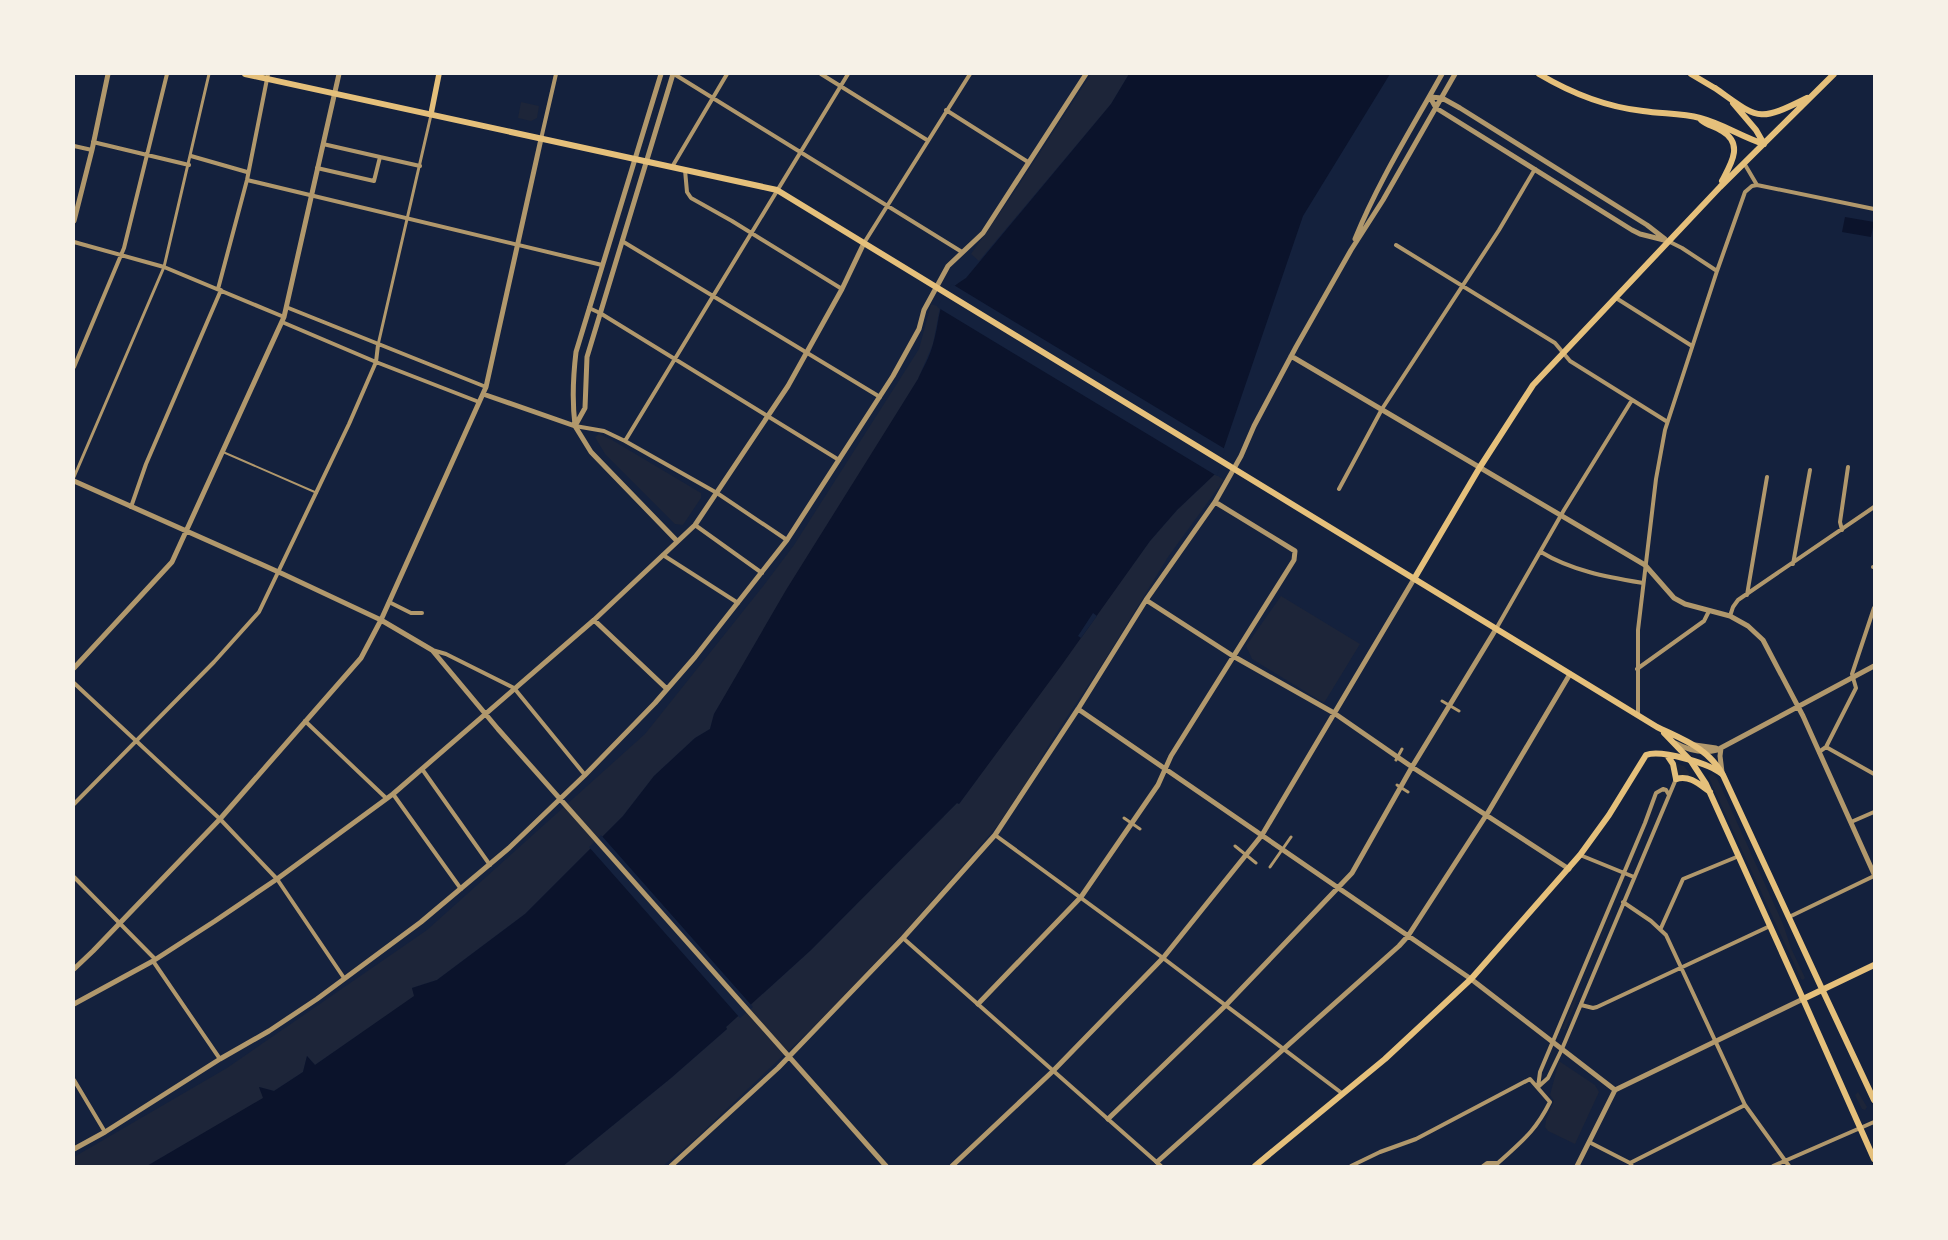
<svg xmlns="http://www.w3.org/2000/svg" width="1948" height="1240" viewBox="0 0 1948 1240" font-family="'Golos Text',sans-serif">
  <rect width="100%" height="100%" fill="#14213d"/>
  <!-- green -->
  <path fill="#1d2539" d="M1091 74H1129L1111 104 979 261 971 254 1011 197Z
    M521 102 539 106 537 118 531 121 518 118Z
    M931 304 940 307 933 344 918 379 714 714 710 729 695 738 654 776 623 816 525 914 437 980 412 988 415 996 315 1065 307 1056 303 1072 274 1091 259 1087 264 1098 147 1166H74V1157L227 1068 427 930 645 734 764 585 794 545 919 349Z
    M599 434 612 440 701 493V498L683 525 675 524 605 454 595 437Z
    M1215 474 1224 480 1168 557 1103 663 1055 735 1025 785 998 825 909 927 825 1016 695 1139 663 1166H563L671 1078 727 1029 726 1027 811 950 957 803 959 804 1150 541 1177 510Z
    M1281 596 1360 644 1324 703 1252 659 1246 646Z
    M1676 763 1684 766 1691 775H1678Z
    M1712 773 1717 778 1783 924 1791 948 1805 978 1803 980 1801 979 1708 776Z
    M1611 914 1612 915 1584 980V978Z
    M1579 988 1581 989 1565 1030 1562 1029Z
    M1559 1061 1595 1085 1599 1092 1575 1144 1548 1131 1545 1127 1546 1120 1554 1101 1550 1095Z
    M1858 1092 1867 1107 1865 1110 1862 1109 1855 1095Z"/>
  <!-- water -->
  <path fill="#0b132b" d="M1129 74H1390L1303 216 1215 474 1177 510 1150 541 1061 666 959 804 957 803 811 950 726 1027 727 1029 671 1078 563 1166H147L263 1098 259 1087 274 1091 303 1072 307 1056 315 1065 414 996 412 988 437 980 525 914 623 816 654 776 695 738 710 729 714 714 786 590 918 379C923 368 930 356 933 344 942 315 935 296 966 278L1111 104Z
    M1845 217 1874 222 1871 237 1842 232Z"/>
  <!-- pier -->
  <path fill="#14213d" d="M952 284 1225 449 1217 476 937 307Z
    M1093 613 1097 616 1081 638 1078 636Z
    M601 835 753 1007 740 1018 589 847Z"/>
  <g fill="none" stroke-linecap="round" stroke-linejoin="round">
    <!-- service -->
    <path stroke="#b1986c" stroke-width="2" d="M223 452 317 493"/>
    <!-- pedestrian -->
    <path stroke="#b1986c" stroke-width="3" d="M378 345 431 115
      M74 477 164 267 209 74
      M1442 701 1459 711
      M1396 760 1402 749
      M1397 785 1408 792
      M1124 818 1140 829
      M1235 846 1256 863
      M1270 867 1291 837"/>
    <!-- minor -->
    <path stroke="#b1986c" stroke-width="4" d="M674 74 962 252
      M821 74 927 140
      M946 110 1028 162
      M541 139 556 74
      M93 142 189 165
      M323 144 380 157
      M74 146 92 150
      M191 156 247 172
      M1744 163 1757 185
      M672 167 727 74
      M317 168 374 181 380 157 420 166
      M685 170 687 192 691 198 732 221 842 289
      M247 180 602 265
      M622 241 880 397
      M1668 241 1682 248 1717 271
      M74 242 164 267 284 317
      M864 243 970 74
      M1396 245 1555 343 1570 361 1666 421
      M218 289 247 180 268 74
      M1616 298 1692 346
      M286 307 486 387
      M589 308 600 313 839 460
      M282 322 376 362 479 402
      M74 367 124 248 167 74
      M575 426 604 431 625 441 717 493 787 540
      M625 441 848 74
      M1339 489 1382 409 1499 230 1535 169
      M131 507 146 464 221 290
      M695 525 762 573
      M1842 530 1840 522 1848 467
      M1541 552C1572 571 1608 577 1643 583
      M663 555 738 603
      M1793 564 1810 470
      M1873 567H1874
      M1747 595 1767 477
      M389 602 411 613H422
      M1730 616 1733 607 1738 600 1874 507
      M1496 629 1564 510 1632 400
      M432 650 446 654 514 688 585 775
      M1637 669 1704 621 1709 611
      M74 683 220 819 277 879 344 978
      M1638 715V630L1656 479 1665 430 1717 271 1745 192 1752 186 1757 185 1874 209
      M305 721 386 798
      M1826 747 1874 774
      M1819 752 1826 747 1856 688 1852 674 1874 608
      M422 769 490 865
      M393 794 461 889
      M74 804 214 662 259 612 349 424 376 362 378 345
      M1851 822 1874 812
      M995 835 1163 958 1343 1094
      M1580 855 1634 877
      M74 877 155 959
      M1623 902 1651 921 1666 935 1745 1105 1789 1166
      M1789 917 1874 876
      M1661 928 1683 879 1739 856
      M903 938 1161 1166
      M153 961 220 1059
      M1581 1005 1593 1008 1597 1007 1770 926
      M74 1080 105 1132
      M1538 1087 1548 1078 1562 1049 1676 779
      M1538 1087 1540 1072 1645 823 1656 793 1663 789 1666 790 1669 795
      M1589 1142 1630 1163 1632 1166
      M1630 1163 1745 1105
      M1351 1166 1380 1152 1416 1139 1530 1079 1550 1102C1535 1132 1522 1141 1498 1163H1487L1483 1166
      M1773 1166 1874 1122"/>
    <!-- tertiary -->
    <path stroke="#b1986c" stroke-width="5" d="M1430 97 1436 108 1632 230 1640 234 1668 241
      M1430 97 1442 98 1460 108 1647 225 1665 239
      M74 221 92 150 108 74
      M1355 239C1378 182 1412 128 1442 74
      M1291 356 1645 565 1674 598 1685 604 1730 616 1748 626 1763 640 1803 716 1874 874
      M483 394 575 426 591 452 677 541
      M575 425C572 401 573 377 576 352L661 74
      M575 426 585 408 587 357 673 74
      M74 481 283 574 381 620 432 650 498 729 886 1166
      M1146 600 1233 656 1334 713 1412 767 1569 869
      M594 620 667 689
      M74 668 172 562 284 317 339 74
      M1078 709 1471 979 1615 1090
      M1675 743C1688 750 1702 754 1717 750L1874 666
      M1695 745 1716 748
      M1721 748 1720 756 1722 772
      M74 969 93 951 220 819 361 658 381 620 486 387 541 139
      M74 1004 153 961 215 921 277 879 393 794 594 620 695 525 788 386 842 289 864 243
      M978 1004 1081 897 1158 785 1171 756 1294 560 1295 551 1215 502
      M1108 1119 1225 1006 1352 873 1412 767 1496 629
      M74 1149 105 1132 220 1059 269 1031 317 999 421 922 509 848 585 775 655 703 695 657 787 540 893 376 919 329 924 310 948 266 983 233 1086 74
      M1157 1162 1399 946 1408 936 1487 814 1570 674
      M671 1166 778 1068 903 938 995 835 1078 709 1146 600 1215 502 1241 456 1254 426 1296 347 1351 250 1383 200 1455 74
      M952 1166 1053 1071 1163 958 1262 835 1414 579
      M1577 1166 1615 1090 1803 999"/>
    <!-- secondary -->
    <path stroke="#e5c07b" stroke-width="5.5" d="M431 114 439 74"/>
    <!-- primary -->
    <path stroke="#e5c07b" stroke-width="6" d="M1667 755 1673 764 1676 779
      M1822 989 1874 1100
      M1803 999 1874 1159
      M1255 1166 1385 1059 1471 979 1580 855 1609 815 1646 755C1661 749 1710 764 1722 774"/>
    <!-- trunk -->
    <path stroke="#e5c07b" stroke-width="6" d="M245 74 777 190 1657 727C1684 740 1708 748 1723 775L1822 989
      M1539 74C1571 93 1606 107 1643 111 1662 114 1682 113 1700 118 1723 124 1742 137 1764 144
      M1691 74 1718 90
      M1715 88C1759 119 1757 123 1807 98
      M1733 103 1756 130 1764 144
      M1701 120C1708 126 1715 126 1722 131 1744 144 1731 164 1722 181
      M1414 579 1480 467 1533 385 1720 187 1834 74
      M1664 733 1691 761 1706 784 1803 999 1874 965
      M1676 779C1690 775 1699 784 1710 792"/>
  </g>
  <!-- border -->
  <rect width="1948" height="1240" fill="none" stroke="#f6f1e7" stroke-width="150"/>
</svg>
